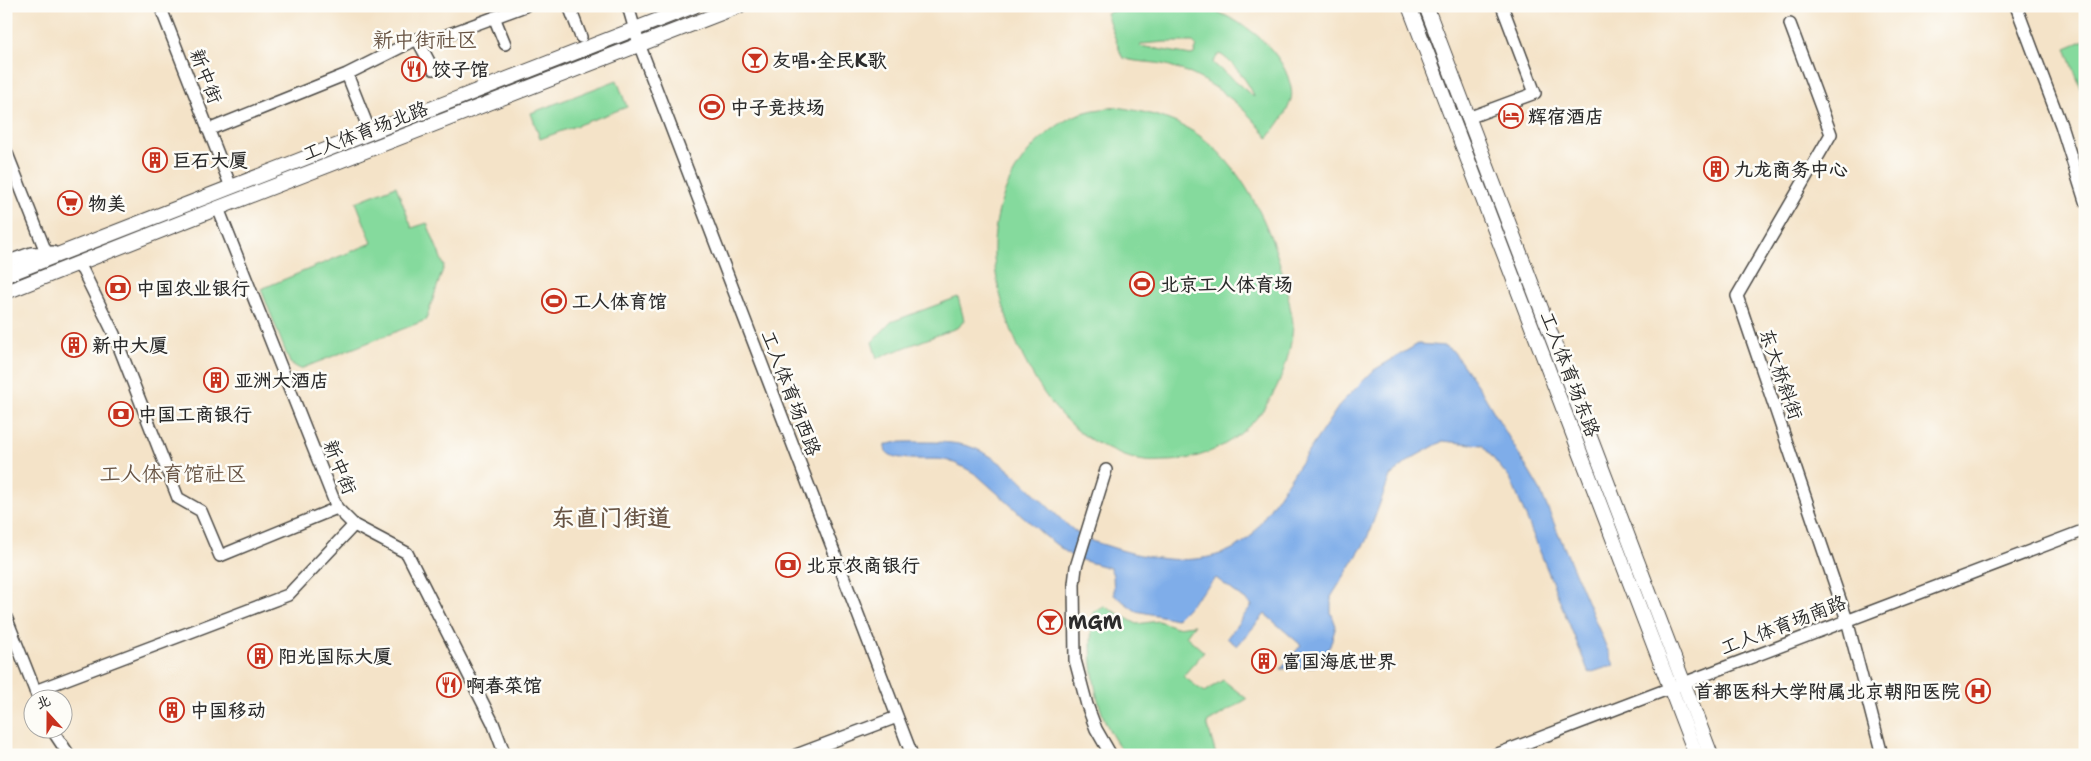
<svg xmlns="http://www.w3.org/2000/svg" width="2091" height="761" viewBox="0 0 2091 761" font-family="'Shantell Sans','LXGW WenKai TC',sans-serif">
  <rect width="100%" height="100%" fill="#fdfcf7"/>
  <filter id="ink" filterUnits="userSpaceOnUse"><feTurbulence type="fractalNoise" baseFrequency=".02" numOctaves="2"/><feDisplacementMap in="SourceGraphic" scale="10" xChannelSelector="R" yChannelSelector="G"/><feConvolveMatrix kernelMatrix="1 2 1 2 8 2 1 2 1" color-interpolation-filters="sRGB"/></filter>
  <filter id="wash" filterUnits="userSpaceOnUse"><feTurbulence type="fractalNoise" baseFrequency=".0096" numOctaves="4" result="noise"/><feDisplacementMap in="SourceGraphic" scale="20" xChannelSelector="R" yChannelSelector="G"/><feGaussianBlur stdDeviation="1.12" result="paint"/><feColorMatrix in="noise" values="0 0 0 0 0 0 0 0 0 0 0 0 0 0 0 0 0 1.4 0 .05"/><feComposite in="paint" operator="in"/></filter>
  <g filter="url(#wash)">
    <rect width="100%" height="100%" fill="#f4e3c8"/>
    <!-- green -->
    <path fill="#85da9d" stroke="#588264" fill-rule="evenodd" d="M1132 6H1198C1233 14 1275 41 1288 77 1290 84 1293 92 1291 99 1288 113 1276 127 1268 138 1243 103 1205 75 1163 64 1153 62 1128 62 1122 57L1106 13ZM1165 42H1193L1197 46 1194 54 1191 55 1140 46 1142 44ZM1219 54C1229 57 1252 86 1254 97L1214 64 1213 62Z
      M2085 40V96L2084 97 2066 48Z
      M617 80 627 107 540 139 531 113Z
      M1116 107C1149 112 1184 121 1210 144 1253 182 1278 245 1289 301 1290 309 1293 318 1293 326 1290 363 1275 401 1248 427 1225 448 1196 461 1165 461 1159 461 1151 462 1145 461 1127 459 1104 448 1088 438 1037 406 998 316 994 257 992 213 1009 167 1042 138 1055 127 1069 116 1086 112 1095 109 1106 109 1116 107Z
      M396 186 412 228 427 223 444 266 426 320 300 369 290 363 261 289 372 243 356 202Z
      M958 297 964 320 959 327 877 358 872 342 891 322Z
      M1104 606 1137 624 1158 621 1176 627 1194 625 1186 636 1204 652 1183 676 1204 692 1223 680 1247 699 1207 723 1216 755H1127C1094 723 1086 654 1094 611Z"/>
    <!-- water -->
    <path fill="#7fade9" stroke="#556c8a" d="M1418 344 1445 346 1453 351 1482 392 1540 490 1614 665 1589 673 1511 480 1482 445 1443 441 1414 457 1390 476 1366 541 1331 597V612L1336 626 1330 646 1314 667 1281 669 1301 645 1265 614 1237 646 1227 638 1252 605 1216 578 1176 619 1136 611 1114 595 1113 575 1110 568 1074 558 1045 536 977 475C967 469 957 463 945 460 932 457 882 465 885 445 896 441 911 442 923 442 938 442 953 442 968 446 1011 459 1044 509 1080 535 1088 541 1099 543 1108 546 1152 561 1215 571 1252 535L1341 403 1374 370Z"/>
  </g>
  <g filter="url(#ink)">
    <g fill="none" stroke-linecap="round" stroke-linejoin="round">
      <defs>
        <path id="minor" d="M160 6 231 187
          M569 6 581 37
          M628 6 639 44 912 755
          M2016 6 2061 125 2085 201
          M494 17 505 44
          M1790 24 1831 134 1737 296 1847 620 1882 755
          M417 39 433 69
          M1468 118 1535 93 1502 6
          M366 122 347 74 417 39H436L525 6
          M208 130 347 74
          M6 151 46 252
          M218 208 337 508 354 525 407 553 493 723 505 755
          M6 262 31 253 53 252
          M77 264 83 271 114 334 178 498 201 511 220 556 337 508
          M1106 470 1076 567 1074 584 1075 660 1087 705 1096 729 1111 755
          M6 617 38 698
          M35 691 288 595 354 525
          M51 728 69 755
          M796 755 897 717
          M1495 755 2085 530"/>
        <path id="major" d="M1409 6 1696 755
          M1426 6 1711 755
          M6 275 694 6
          M6 292 218 208 739 6"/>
      </defs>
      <!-- minor casing -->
      <use href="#minor" stroke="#494743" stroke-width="14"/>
      <!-- major casing -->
      <use href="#major" stroke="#494743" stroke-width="16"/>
      <!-- minor -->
      <use href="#minor" stroke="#fff" stroke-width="11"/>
      <!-- major -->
      <use href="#major" stroke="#fff" stroke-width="14"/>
    </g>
  </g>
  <!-- icons -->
  <defs>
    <symbol id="bar-ring" viewBox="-11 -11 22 22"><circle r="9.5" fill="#fdfcf7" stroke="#c8321e" stroke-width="1.5"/><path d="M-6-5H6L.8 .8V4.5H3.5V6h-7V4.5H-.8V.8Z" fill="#c8321e"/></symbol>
    <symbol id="restaurant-ring" viewBox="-11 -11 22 22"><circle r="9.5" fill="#fdfcf7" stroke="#c8321e" stroke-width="1.5"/><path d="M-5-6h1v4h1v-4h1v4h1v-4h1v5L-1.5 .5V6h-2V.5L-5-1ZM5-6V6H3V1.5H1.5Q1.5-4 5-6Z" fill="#c8321e"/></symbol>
    <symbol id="stadium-ring" viewBox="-11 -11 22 22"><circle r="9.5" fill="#fdfcf7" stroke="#c8321e" stroke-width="1.5"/><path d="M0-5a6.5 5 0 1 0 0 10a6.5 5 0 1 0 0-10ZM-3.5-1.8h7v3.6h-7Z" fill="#c8321e"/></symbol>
    <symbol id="hotel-ring" viewBox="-11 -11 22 22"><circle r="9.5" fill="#fdfcf7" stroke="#c8321e" stroke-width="1.5"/><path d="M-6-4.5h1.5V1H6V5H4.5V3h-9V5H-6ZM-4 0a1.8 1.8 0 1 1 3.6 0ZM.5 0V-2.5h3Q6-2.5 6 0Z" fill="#c8321e"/></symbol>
    <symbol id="building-ring" viewBox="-11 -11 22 22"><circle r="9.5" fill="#fdfcf7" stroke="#c8321e" stroke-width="1.5"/><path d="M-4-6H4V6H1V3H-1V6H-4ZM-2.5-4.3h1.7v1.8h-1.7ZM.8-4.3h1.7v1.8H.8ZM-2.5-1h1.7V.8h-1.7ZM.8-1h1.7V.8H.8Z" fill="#c8321e"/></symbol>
    <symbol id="supermarket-ring" viewBox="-11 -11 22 22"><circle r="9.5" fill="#fdfcf7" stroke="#c8321e" stroke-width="1.5"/><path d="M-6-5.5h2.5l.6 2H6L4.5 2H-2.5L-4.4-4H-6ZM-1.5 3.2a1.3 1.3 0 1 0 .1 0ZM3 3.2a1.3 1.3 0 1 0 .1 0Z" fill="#c8321e"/></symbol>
    <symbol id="bank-ring" viewBox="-11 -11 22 22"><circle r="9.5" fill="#fdfcf7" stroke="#c8321e" stroke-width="1.5"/><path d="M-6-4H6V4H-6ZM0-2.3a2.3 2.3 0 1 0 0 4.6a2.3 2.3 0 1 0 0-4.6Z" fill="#c8321e"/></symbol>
    <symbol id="hospital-ring" viewBox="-11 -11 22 22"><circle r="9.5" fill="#fdfcf7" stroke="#c8321e" stroke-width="1.5"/><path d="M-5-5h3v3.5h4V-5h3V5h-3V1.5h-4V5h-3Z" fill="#c8321e"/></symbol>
  </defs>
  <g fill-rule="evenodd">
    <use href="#bar-ring" x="741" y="46" width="28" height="28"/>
    <use href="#restaurant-ring" x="400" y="55" width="28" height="28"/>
    <use href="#stadium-ring" x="698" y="93" width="28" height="28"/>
    <use href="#hotel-ring" x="1497" y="102" width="28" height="28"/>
    <use href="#building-ring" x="141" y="146" width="28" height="28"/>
    <use href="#building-ring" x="1702" y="155" width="28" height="28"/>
    <use href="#supermarket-ring" x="56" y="189" width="28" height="28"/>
    <use href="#stadium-ring" x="1128" y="270" width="28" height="28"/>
    <use href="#bank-ring" x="104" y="274" width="28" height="28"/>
    <use href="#stadium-ring" x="540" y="287" width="28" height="28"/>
    <use href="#building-ring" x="60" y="331" width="28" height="28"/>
    <use href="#building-ring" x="202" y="366" width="28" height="28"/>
    <use href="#bank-ring" x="107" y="400" width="28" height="28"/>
    <use href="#bank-ring" x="774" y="551" width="28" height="28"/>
    <use href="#bar-ring" x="1036" y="608" width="28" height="28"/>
    <use href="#building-ring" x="246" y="642" width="28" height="28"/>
    <use href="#building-ring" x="1250" y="647" width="28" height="28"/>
    <use href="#restaurant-ring" x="435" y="671" width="28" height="28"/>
    <use href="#hospital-ring" x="1964" y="677" width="28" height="28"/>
    <use href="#building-ring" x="158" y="696" width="28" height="28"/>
  </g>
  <g text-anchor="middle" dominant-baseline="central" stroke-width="5" stroke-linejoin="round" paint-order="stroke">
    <!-- poi labels -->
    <g font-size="19" font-weight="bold" fill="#2b2b2b" stroke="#fdfcf7" text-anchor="start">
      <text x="772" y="60">友唱·全民K歌</text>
      <text x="432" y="69">饺子馆</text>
      <text x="730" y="107">中子竞技场</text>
      <text x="1528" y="116">辉宿酒店</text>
      <text x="172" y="160">巨石大厦</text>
      <text x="1734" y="169">九龙商务中心</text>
      <text x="88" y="203">物美</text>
      <text x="1160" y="284">北京工人体育场</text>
      <text x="136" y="288">中国农业银行</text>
      <text x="572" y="301">工人体育馆</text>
      <text x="92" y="345">新中大厦</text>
      <text x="234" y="380">亚洲大酒店</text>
      <text x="138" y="414">中国工商银行</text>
      <text x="806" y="565">北京农商银行</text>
      <text x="1068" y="622">MGM</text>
      <text x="278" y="656">阳光国际大厦</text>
      <text x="1282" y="661">富国海底世界</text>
      <text x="466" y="685">啊春菜馆</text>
      <text x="1960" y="691" text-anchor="end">首都医科大学附属北京朝阳医院</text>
      <text x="190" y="710">中国移动</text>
    </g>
    <!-- street labels -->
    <g font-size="19" fill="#2b2b2b" stroke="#fdfcf7">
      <text transform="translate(206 76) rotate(69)">新中街</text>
      <text transform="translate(365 131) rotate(-21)">工人体育场北路</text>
      <text transform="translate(1570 374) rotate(69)">工人体育场东路</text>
      <text transform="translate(1781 374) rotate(71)">东大桥斜街</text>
      <text transform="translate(791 393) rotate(69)">工人体育场西路</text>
      <text transform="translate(340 467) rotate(68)">新中街</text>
      <text transform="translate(1783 625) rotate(-21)">工人体育场南路</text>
    </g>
    <!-- quarter labels -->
    <g font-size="21" fill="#685444" stroke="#fdfcf7">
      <text x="425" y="40">新中街社区</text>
      <text x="173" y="474">工人体育馆社区</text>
    </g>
    <!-- district labels -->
    <g font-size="24" font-weight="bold" fill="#685444" stroke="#fdfcf7">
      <text x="611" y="518">东直门街道</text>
    </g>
  </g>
  <!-- margin -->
  <rect width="2091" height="761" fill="none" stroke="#fdfcf7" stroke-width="25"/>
  <!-- north arrow -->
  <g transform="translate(48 714) rotate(339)"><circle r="24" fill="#fdfcf7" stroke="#a9a8a5"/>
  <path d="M0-4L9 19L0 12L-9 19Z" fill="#c8321e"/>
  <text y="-8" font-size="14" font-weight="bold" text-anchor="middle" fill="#2b2b2b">北</text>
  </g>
</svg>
